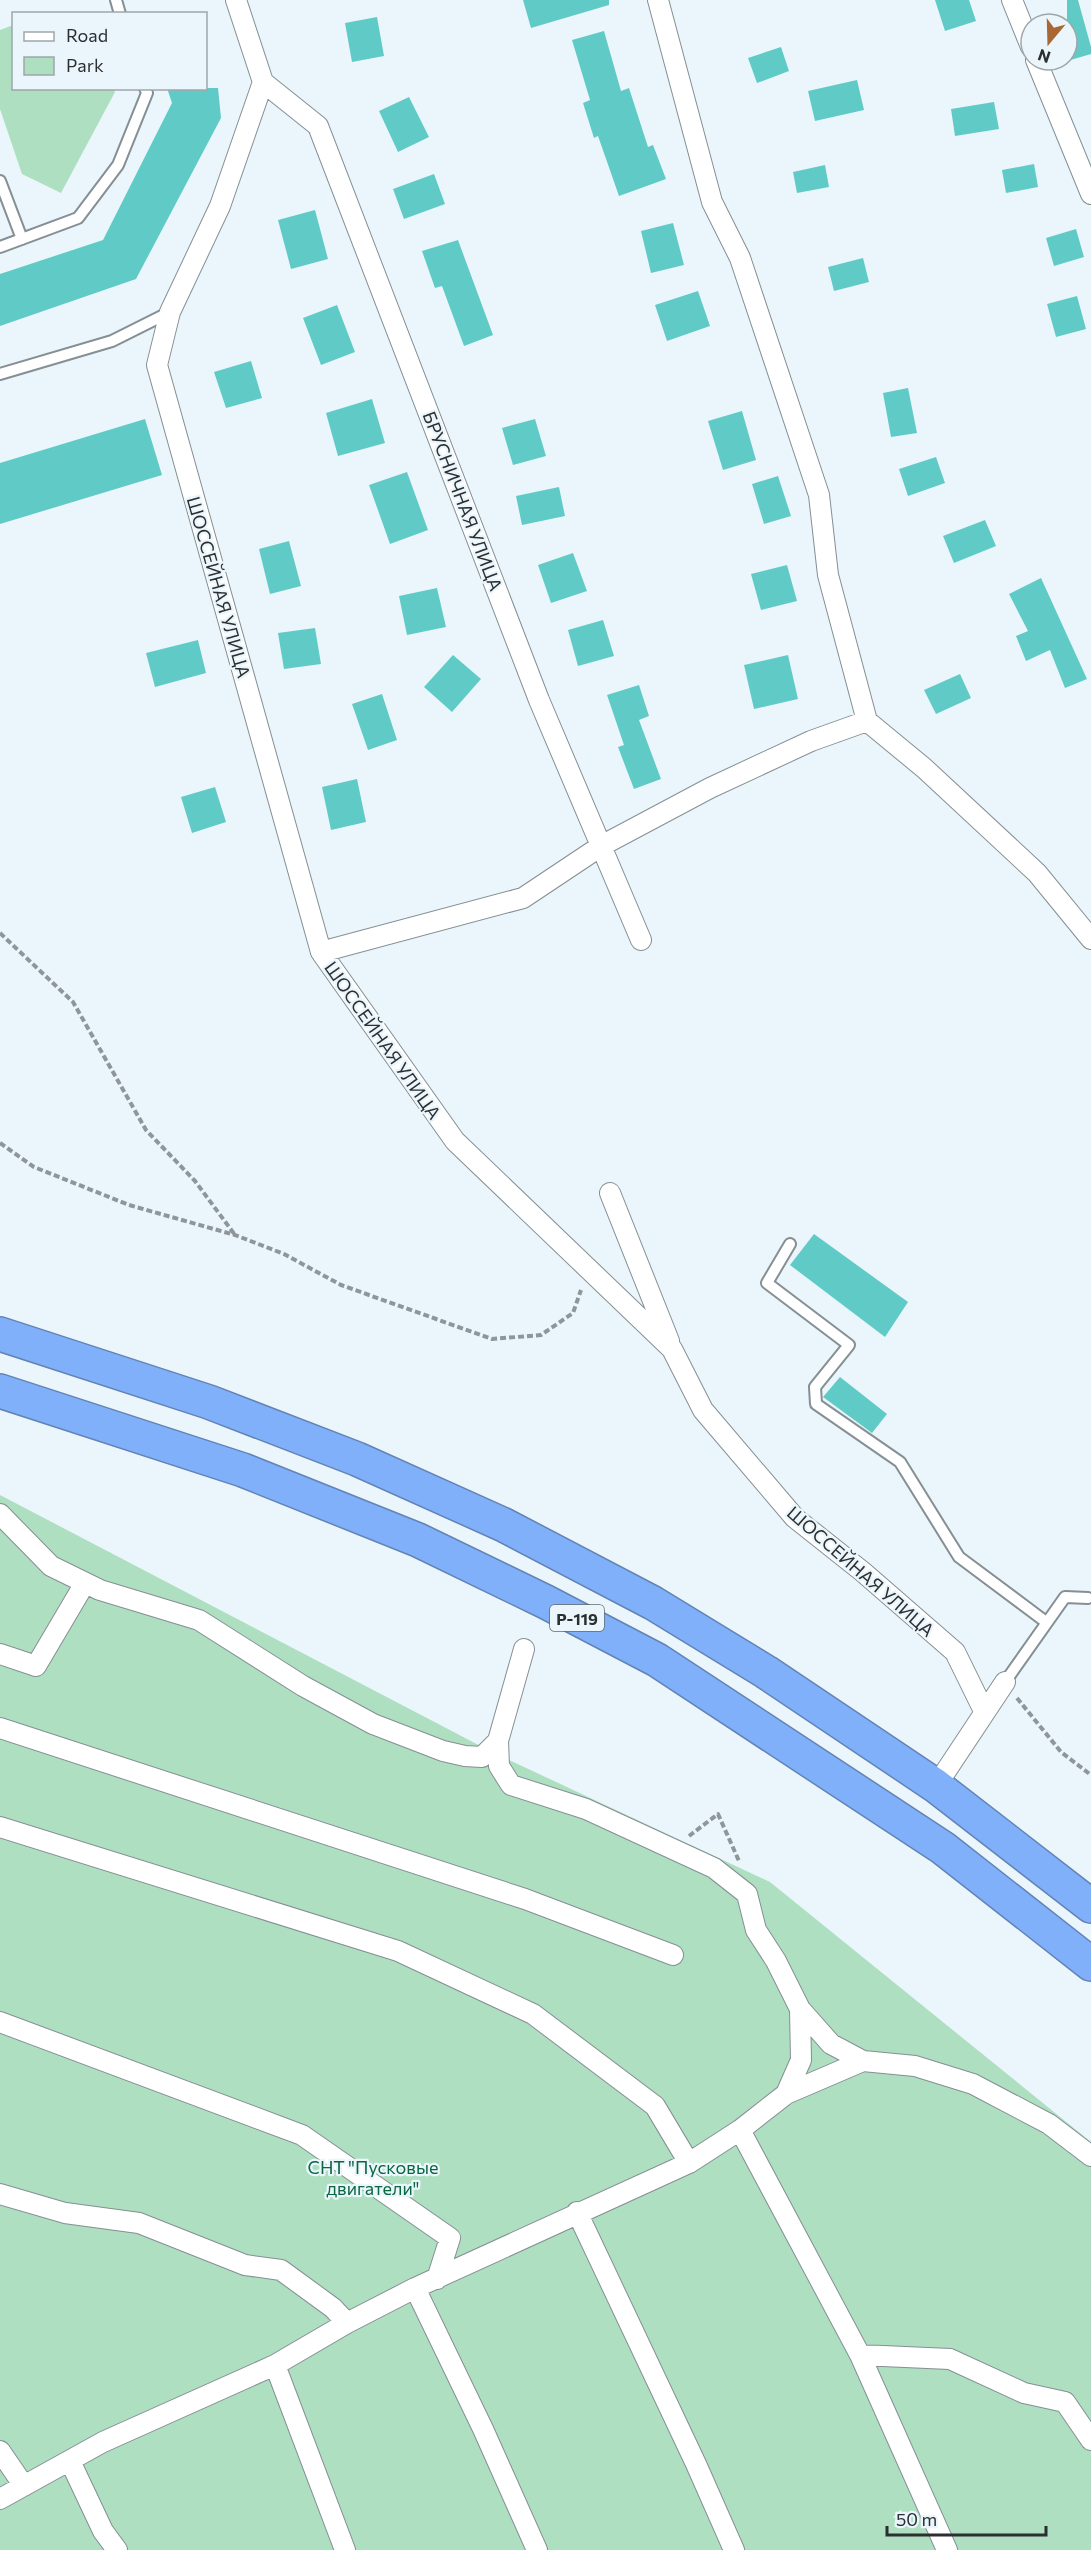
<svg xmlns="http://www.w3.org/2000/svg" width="1091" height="2550" viewBox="0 0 1091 2550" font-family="Commissioner,sans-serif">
  <rect width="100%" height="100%" fill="#eaf6fb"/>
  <!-- green -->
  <path fill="#aedfc1" d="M13 25 14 88H113L115 92 61 193 22 174 0 109V30Z
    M0 1495 492 1752 770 1882 1091 2142V2550H0Z"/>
  <!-- building -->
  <path fill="#60cbc6" d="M523 0H609V5L531 28Z
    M935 0H969L976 21 945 31Z
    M1067 0H1078L1091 47V54L1067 61Z
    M377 17 384 56 352 62 345 23Z
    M604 31 621 91 629 88 648 147 653 145 666 179 619 196 598 136 594 138 583 103 590 100 572 40Z
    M781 47 789 71 757 83 748 58Z
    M857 80 864 110 815 121 808 91Z
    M167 88H218L221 118 136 279 0 326V274L103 240 172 103Z
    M409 97 429 137 398 152 379 111Z
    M994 102 999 129 955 136 951 109Z
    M1034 164 1038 187 1006 193 1002 170Z
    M825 165 829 187 797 193 793 172Z
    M434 174 445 204 404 219 393 189Z
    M315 210 328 259 291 269 278 220Z
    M673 223 684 265 651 273 641 231Z
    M1076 229 1084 257 1054 266 1046 238Z
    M458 240 493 335 464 346 442 286 435 288 422 251Z
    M863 258 869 282 834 291 828 267Z
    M698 291 710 326 667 341 655 305Z
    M1077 296 1086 329 1056 337 1047 304Z
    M337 305 355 352 321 365 303 318Z
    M251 361 262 398 226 408 214 372Z
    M908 388 917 433 891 437 883 393Z
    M372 399 385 443 338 456 326 413Z
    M742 411 756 460 723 470 708 421Z
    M145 419 162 475 0 524V463Z
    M535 419 546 456 513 465 502 428Z
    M936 457 945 483 908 496 899 469Z
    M407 472 428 530 390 544 369 485Z
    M778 476 791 516 764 524 752 484Z
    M559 487 565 516 522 525 516 496Z
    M985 520 996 546 954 563 943 536Z
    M289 541 301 586 270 594 259 549Z
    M573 553 587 591 551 603 538 565Z
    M787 565 797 601 761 610 751 574Z
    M1041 578 1087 679 1065 688 1050 650 1026 661 1016 636 1028 631 1009 594Z
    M437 588 446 627 407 635 399 596Z
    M603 620 614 656 578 666 568 630Z
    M315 628 321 664 284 669 278 633Z
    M198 640 206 673 155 687 146 653Z
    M453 655 481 679 452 712 424 687Z
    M788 655 798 699 754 709 744 665Z
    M960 674 971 698 936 714 924 690Z
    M639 685 649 716 639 720 661 779 634 789 618 747 624 745 607 695Z
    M382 694 397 740 368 750 352 704Z
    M357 779 366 822 331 830 322 787Z
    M215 787 226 822 192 833 181 797Z
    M814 1234 908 1302 885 1337 790 1265Z
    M840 1377 887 1414 872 1433 823 1397Z"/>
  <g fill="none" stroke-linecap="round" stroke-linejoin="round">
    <defs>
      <path id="lane" d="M116 0 120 14
        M0 181 22 239
        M0 247 78 218 118 165 147 93 145 88
        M0 374 112 341 170 312
        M790 1244 767 1283 849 1345 815 1387 816 1404 900 1462 959 1557 1046 1622
        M1005 1682 1065 1597 1088 1598"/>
      <path id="street" d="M236 0 263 82 220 206 170 312 157 365 321 952 455 1141 672 1349 703 1410 795 1518 863 1572 955 1652 984 1711
        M1012 0 1031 47
        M1036 60 1091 194
        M263 82 318 126 539 700 641 940
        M867 721 924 768 1037 873 1091 939
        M321 952 523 898 601 846 710 788 811 741 867 721 828 575 819 495 740 258 712 202 658 0
        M610 1193 669 1341
        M0 1514 51 1566 100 1590 199 1620 303 1686 373 1724 443 1751 465 1756 482 1757 498 1741
        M524 1649 498 1741 499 1766 511 1785 586 1809 714 1868 747 1894 756 1930 776 1961 800 2009 831 2044 863 2061
        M0 1654 36 1666 85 1583
        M0 1728 525 1899 673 1955
        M936 1786 1005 1682
        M0 1827 398 1951 533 2014 655 2106 689 2163
        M0 2022 302 2135 450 2238 437 2279
        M786 2094 801 2060 800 2009
        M1091 2156 1049 2124 973 2084 915 2066 863 2061 786 2094 740 2130 860 2355 950 2359 1024 2393 1065 2402 1091 2440
        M0 2194 65 2213 139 2223 245 2265 281 2270 333 2308 347 2323
        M577 2212 696 2464 734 2550
        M415 2288 483 2429 537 2550
        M860 2355 947 2550
        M275 2365 345 2550
        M0 2451 24 2486
        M70 2461 103 2531 117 2550
        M0 2499 103 2442 275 2365 347 2323 415 2288 689 2163 740 2130"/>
      <path id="highway" d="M0 1334 209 1402 357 1459 504 1525 653 1603 766 1672 936 1786 1091 1906
        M0 1391 243 1470 418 1540 546 1602 657 1660 943 1848 1091 1964"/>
    </defs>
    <!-- lane casing -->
    <use href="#lane" stroke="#858f94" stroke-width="14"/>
    <!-- street casing -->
    <use href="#street" stroke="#858f94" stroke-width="22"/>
    <!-- highway casing -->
    <use href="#highway" stroke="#6383b4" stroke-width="36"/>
    <!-- path -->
    <path stroke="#8e969a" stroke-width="4" stroke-dasharray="6 3" stroke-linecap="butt" d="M0 933 73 1002 146 1130 195 1181 235 1235
      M0 1143 34 1167 129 1205 235 1235 284 1254 341 1285 492 1339 541 1335 573 1313 581 1290
      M1017 1698 1061 1752 1091 1775
      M689 1836 718 1814 739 1861"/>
    <!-- lane -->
    <use href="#lane" stroke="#fff" stroke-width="10"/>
    <!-- street -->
    <use href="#street" stroke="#fff" stroke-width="20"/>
    <!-- highway -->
    <use href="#highway" stroke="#81b0fa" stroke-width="33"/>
  </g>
  <g text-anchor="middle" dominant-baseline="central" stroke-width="4.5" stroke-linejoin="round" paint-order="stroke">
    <!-- shield labels -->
    <rect fill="#eaf6fb" stroke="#646b6e" stroke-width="1.5" x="550" y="1605" width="54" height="26" rx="4.5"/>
    <g font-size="16" font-weight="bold" fill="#2b2f31">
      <text x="577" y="1618">Р-119</text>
    </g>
    <!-- street labels -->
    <g font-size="18" fill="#2b2f31" stroke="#eaf6fb">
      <text transform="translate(463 501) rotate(69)">БРУСНИЧНАЯ УЛИЦА</text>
      <text transform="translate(219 587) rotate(74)">ШОССЕЙНАЯ УЛИЦА</text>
      <text transform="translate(383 1040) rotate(55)">ШОССЕЙНАЯ УЛИЦА</text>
      <text transform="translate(861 1571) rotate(41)">ШОССЕЙНАЯ УЛИЦА</text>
    </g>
    <!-- park labels -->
    <g font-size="18" fill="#0b673f" stroke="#eaf6fb">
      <text x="373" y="2167">СНТ "Пусковые<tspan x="373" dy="21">двигатели"</tspan></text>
    </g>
  </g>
  <!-- legend -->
  <rect x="12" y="12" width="195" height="78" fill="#eaf6fb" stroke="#9ea6aa" stroke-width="1.5"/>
  <rect x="24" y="32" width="30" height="9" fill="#ffffff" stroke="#9ea6aa" stroke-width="1.5"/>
  <text x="66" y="42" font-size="18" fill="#2b2f31">Road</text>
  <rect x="24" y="57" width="30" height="18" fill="#aedfc1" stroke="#9ea6aa" stroke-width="1.5"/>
  <text x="66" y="72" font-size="18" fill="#2b2f31">Park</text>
  <!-- north arrow -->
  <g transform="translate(1049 42) rotate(199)"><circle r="28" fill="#eaf6fb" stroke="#9ea6aa" stroke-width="1.5"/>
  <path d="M0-4.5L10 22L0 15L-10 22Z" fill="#a96734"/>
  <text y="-9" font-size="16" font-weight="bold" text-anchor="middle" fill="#2b2f31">N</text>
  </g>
  <!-- scale -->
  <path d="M887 2526v9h159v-9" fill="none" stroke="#2b2f31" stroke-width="3"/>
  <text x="896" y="2526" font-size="18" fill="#2b2f31" stroke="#eaf6fb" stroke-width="4.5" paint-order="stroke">50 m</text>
</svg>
